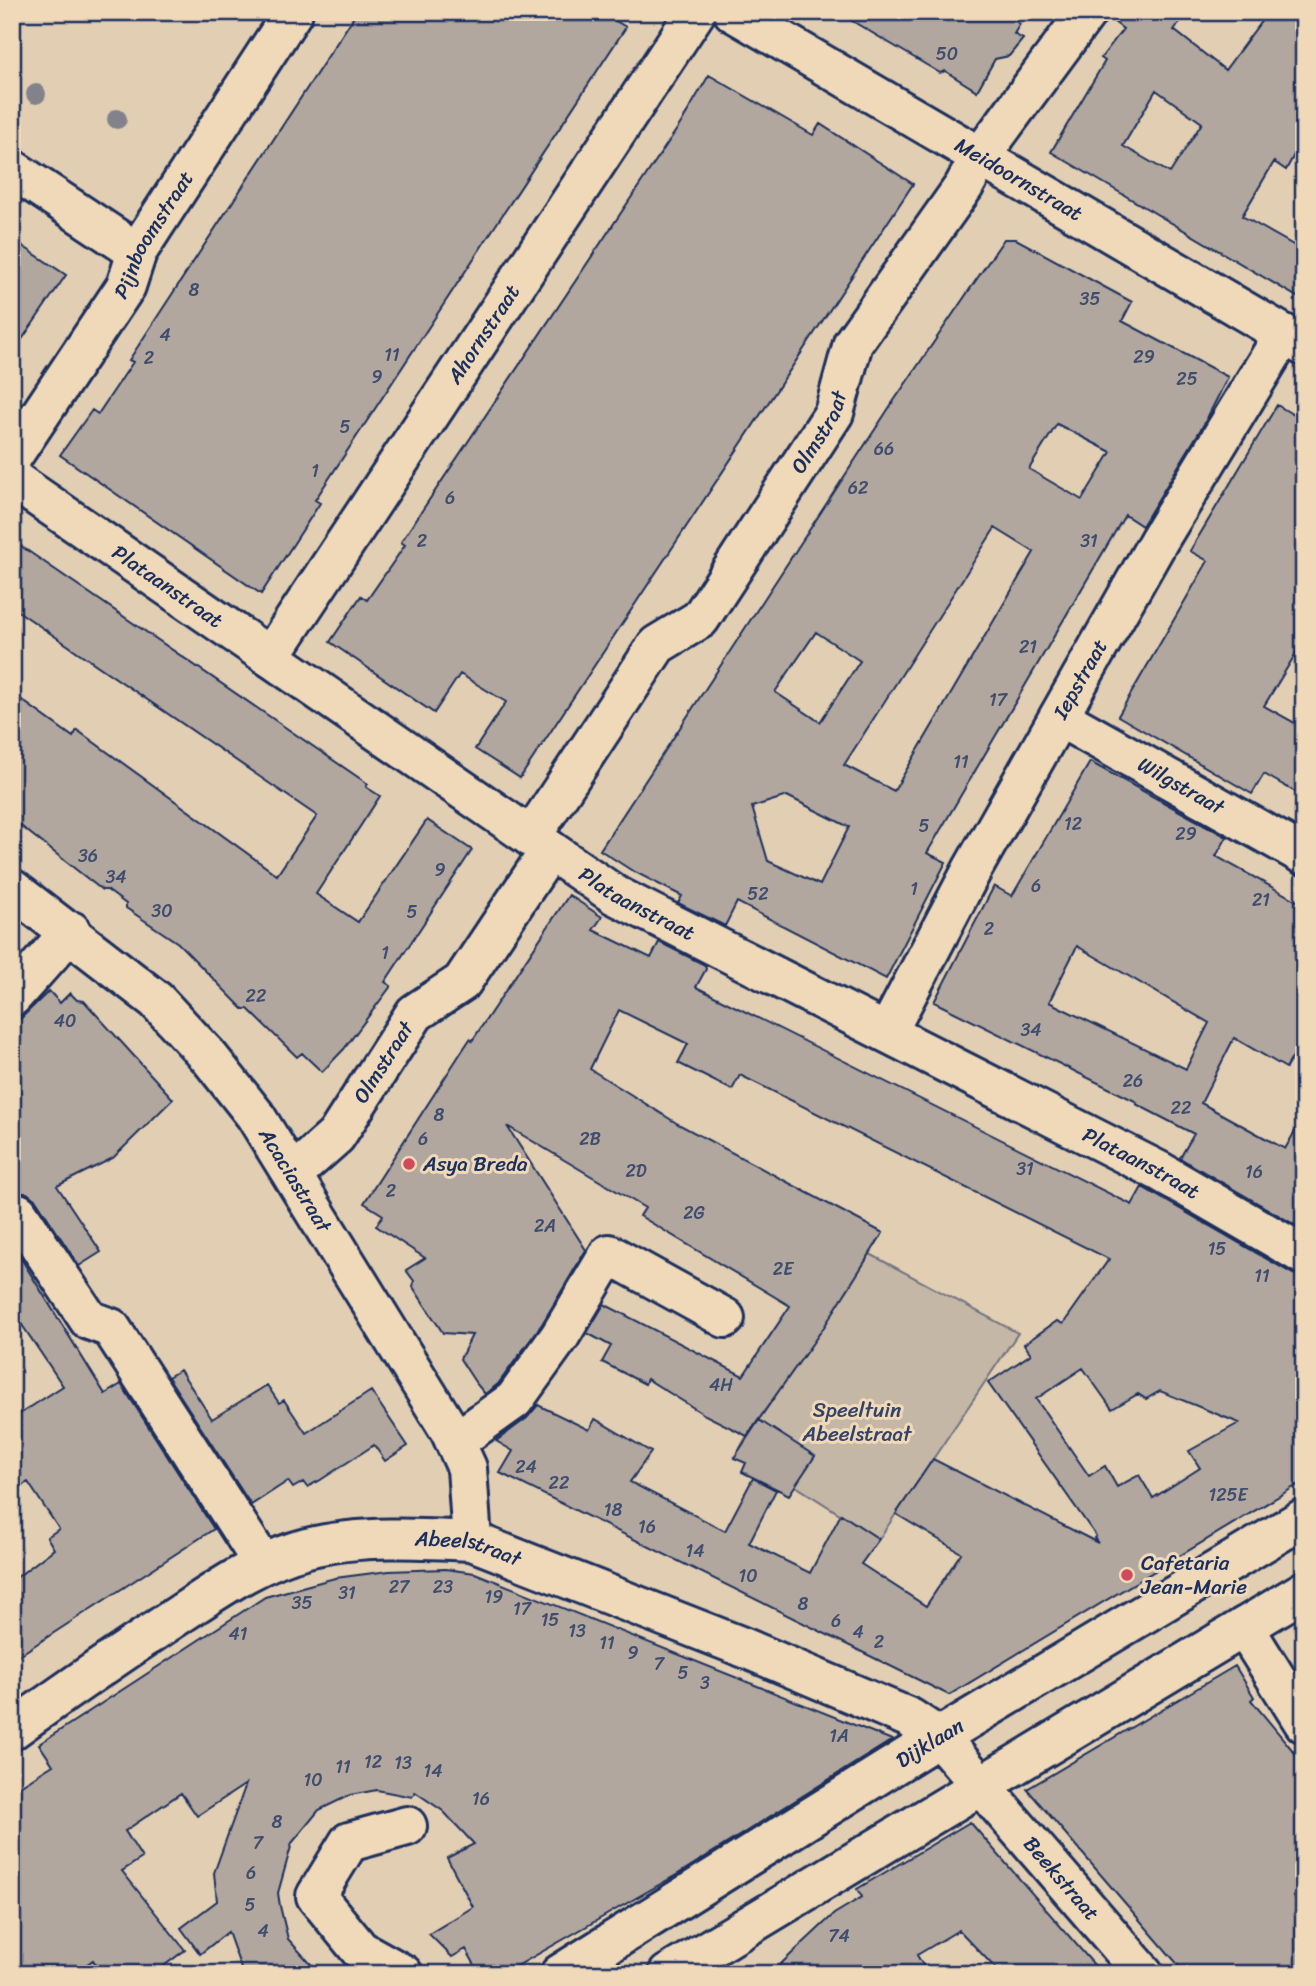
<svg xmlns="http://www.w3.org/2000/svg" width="1316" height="1986" viewBox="0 0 1316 1986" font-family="Sriracha,sans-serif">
  <rect width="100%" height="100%" fill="#e2cfb3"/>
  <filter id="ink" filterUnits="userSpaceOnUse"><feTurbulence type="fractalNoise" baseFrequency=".0143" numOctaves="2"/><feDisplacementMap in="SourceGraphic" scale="14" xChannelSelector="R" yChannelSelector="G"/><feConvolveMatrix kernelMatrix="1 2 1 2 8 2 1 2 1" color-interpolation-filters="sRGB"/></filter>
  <g filter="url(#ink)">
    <!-- green -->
    <path fill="#c5b7a6" stroke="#707382" stroke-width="2" d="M870 1254 1018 1333 879 1539 739 1450 757 1417H761Z"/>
    <!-- building -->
    <path fill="#b1a79e" stroke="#1b2f5e" stroke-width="2" fill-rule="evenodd" d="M357 12H600L626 27 315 500 320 503 261 594 60 455 92 410 98 414 133 362 129 360Z
      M837 12H1001L1020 24 1014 34 1023 39 1009 56 995 59 977 91 945 71 940 73Z
      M1109 12H1187L1174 30 1225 70 1268 12H1304V136L1286 170 1274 162 1242 216 1304 251V301L1051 152 1105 61 1101 58 1123 29 1108 17ZM1156 90 1202 123 1170 173 1123 146Z
      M709 75 813 135 820 124 913 184 520 778 475 749 506 702 460 674 434 713 330 642 361 596 367 600 405 545 401 542 681 123Z
      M12 239 66 275 12 354Z
      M1004 239H1016L1132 302 1122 321 1228 377 1204 424 1142 526 1125 515 927 853 946 862 886 979 737 902 725 926 678 903 682 896 631 870 600 850 891 405ZM1057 424 1111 452 1082 500 1029 469ZM995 528 1034 552 894 791 844 765ZM816 632 860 661 820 722 775 692ZM787 796 849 827 820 885 768 861 752 807Z
      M1277 405 1304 421V640L1264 706 1304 728V797L1264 774 1252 794 1118 716 1208 561 1190 551Z
      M12 540 368 784 366 787 380 796 316 894 358 922 427 820 472 850 385 982 391 986 344 1049 322 1072 302 1053 297 1057 248 1009H243L178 943 126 908V904L107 890H102L12 819V693L73 737 77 730 277 875 317 816 12 607Z
      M1090 762 1227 837 1216 856 1304 905V1038L1286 1068 1234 1038 1201 1103 1285 1149 1304 1115V1230L1180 1158 1194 1134 1136 1104 1137 1102 934 1002 994 886 1012 896ZM1077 946 1209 1023 1186 1069 1049 1002Z
      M569 895 602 917 593 930 651 958 659 942 705 965 706 969 696 987 1132 1205 1142 1187 1293 1274 1304 1277V1481L949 1695 500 1473 513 1451 496 1441 527 1418 538 1405 589 1430 595 1419 651 1452 630 1482 725 1531 753 1478 776 1490 749 1543 810 1573 841 1514 879 1539 861 1564 926 1606 961 1553 896 1514 933 1459 1098 1543 1094 1538 1096 1536 988 1383 1031 1354 1024 1344 1057 1321 1063 1324 1109 1259 740 1075 732 1090 678 1063 688 1044 619 1010 590 1069 678 1124 883 1233 824 1327 747 1436 705 1415 647 1379 645 1384 602 1362 611 1346 587 1333 604 1304 743 1376 790 1306 640 1216 645 1208 507 1126 586 1250 542 1324 498 1384 485 1394 475 1382 460 1359 472 1335 443 1333 413 1287 414 1281 406 1270 425 1258 376 1226 383 1215 364 1203 462 1051 470 1039 472 1041ZM1083 1368 1112 1409 1138 1394 1146 1399 1160 1391 1239 1423 1189 1451 1200 1468 1153 1498 1139 1475 1117 1487 1105 1466 1089 1476 1036 1399Z
      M49 991 60 1003 70 993 77 1000 84 1001 173 1099 113 1158 57 1186 101 1252 79 1266 36 1200 27 1193H12V1027Z
      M12 1244 105 1394 121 1384 214 1529 12 1660V1581L54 1549 47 1537 59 1529 28 1482 12 1492V1419L63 1386 12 1310Z
      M180 1370 212 1419 267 1385 279 1403 284 1400 306 1433 371 1391 408 1446 385 1461 374 1445 319 1481 307 1487 303 1482 293 1488 288 1481 251 1505 168 1377Z
      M759 1420 815 1456 789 1495 742 1472 746 1463 734 1458Z
      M445 1569 475 1573 892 1740 678 1874 503 1974H480L466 1949 452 1957 429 1934 473 1907 447 1858 474 1844 443 1811 415 1792 412 1797 377 1790 350 1795 319 1810 292 1843 278 1893 280 1906 288 1939 320 1974H243L228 1932 200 1954 181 1928 217 1901 214 1873 246 1784 197 1816 181 1793 125 1831 142 1858 122 1871 185 1950 153 1974H102L93 1960 73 1974H12V1791L53 1765 39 1744 265 1597 335 1578 389 1571Z
      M1235 1666 1254 1697 1251 1700 1304 1764V1889L1294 1897 1301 1906 1295 1912 1304 1923V1974H1186L1027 1789Z
      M970 1822 1102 1974H1001L959 1930 917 1955 928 1974H770L834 1914 862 1897 857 1889Z"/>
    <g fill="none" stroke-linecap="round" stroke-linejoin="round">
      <defs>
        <g id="minor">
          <path id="s1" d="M733 12 1304 346"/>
          <path d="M12 169 137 252"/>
          <path id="s2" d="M12 457 126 286 137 252 293 12"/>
          <path id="s3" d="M12 479 615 895 1159 1171 1304 1255"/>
          <path id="s4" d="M270 657 696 12"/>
          <path id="s5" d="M1059 717 1304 855"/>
          <path id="s6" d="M531 837 657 645 700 619 834 413 853 343 964 186 980 157 1087 12"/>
          <path id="s7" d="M12 889 156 1000 209 1057 255 1115 450 1431 467 1468 472 1541"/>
          <path d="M12 997 71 931"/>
          <path id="s8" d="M888 1031 973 868 1159 540 1284 334"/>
          <path id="s9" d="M293 1174 336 1136 415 1013 462 982 550 850"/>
          <path d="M18 1213 89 1320 111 1328 263 1564"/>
          <path d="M455 1442 514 1400 560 1336 609 1254 725 1318"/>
          <path d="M1244 1627 1304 1723"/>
          <path id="s10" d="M12 1730C64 1692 117 1656 171 1620 214 1592 256 1561 307 1548 359 1535 420 1538 472 1541L745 1648 910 1718 939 1737 1144 1974"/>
          <path d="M403 1974 360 1950 316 1896 349 1842 407 1826"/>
          <path id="s11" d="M560 1974 939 1737 1304 1518"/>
          <path d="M668 1974 1304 1591"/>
        </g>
      </defs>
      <!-- minor casing -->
      <use href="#minor" stroke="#1b2f5e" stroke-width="44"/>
      <!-- minor -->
      <use href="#minor" stroke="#efd9b8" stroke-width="38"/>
    </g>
    <!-- trees -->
    <g fill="#82828a">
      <circle cx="36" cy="94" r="10"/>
      <circle cx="117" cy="119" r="10"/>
    </g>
  </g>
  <!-- markers -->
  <g fill="#d1495b" stroke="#efd9b8" stroke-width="2.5">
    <circle cx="409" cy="1164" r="7"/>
    <circle cx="1127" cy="1575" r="7"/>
  </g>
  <g text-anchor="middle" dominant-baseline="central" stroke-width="6" stroke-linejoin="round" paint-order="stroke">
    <!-- number labels -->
    <g font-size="18" fill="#404d6e">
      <text x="947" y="54">50</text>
      <text x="194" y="290">8</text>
      <text x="1090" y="299">35</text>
      <text x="165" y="335">4</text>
      <text x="392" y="355">11</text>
      <text x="1144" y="357">29</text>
      <text x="149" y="358">2</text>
      <text x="377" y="377">9</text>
      <text x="1187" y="379">25</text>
      <text x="345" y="427">5</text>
      <text x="884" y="449">66</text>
      <text x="315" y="471">1</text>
      <text x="858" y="488">62</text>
      <text x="450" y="498">6</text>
      <text x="422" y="541">2</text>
      <text x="1089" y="541">31</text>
      <text x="1028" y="647">21</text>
      <text x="998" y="700">17</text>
      <text x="961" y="762">11</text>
      <text x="1073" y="824">12</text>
      <text x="924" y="826">5</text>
      <text x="1186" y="834">29</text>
      <text x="88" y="856">36</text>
      <text x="440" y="870">9</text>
      <text x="116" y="877">34</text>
      <text x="1036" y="886">6</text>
      <text x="914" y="889">1</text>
      <text x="758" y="894">52</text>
      <text x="1261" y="900">21</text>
      <text x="162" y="911">30</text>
      <text x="412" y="912">5</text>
      <text x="989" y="929">2</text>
      <text x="385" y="953">1</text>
      <text x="256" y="996">22</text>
      <text x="65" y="1021">40</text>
      <text x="1031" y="1030">34</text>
      <text x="1133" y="1081">26</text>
      <text x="1181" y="1108">22</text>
      <text x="439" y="1115">8</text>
      <text x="423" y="1139">6</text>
      <text x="590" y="1139">2B</text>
      <text x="1025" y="1169">31</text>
      <text x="636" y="1171">2D</text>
      <text x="1254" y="1172">16</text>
      <text x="391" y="1191">2</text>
      <text x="694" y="1213">2G</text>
      <text x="545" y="1226">2A</text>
      <text x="1217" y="1249">15</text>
      <text x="783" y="1269">2E</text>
      <text x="1262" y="1276">11</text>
      <text x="721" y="1385">4H</text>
      <text x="526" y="1467">24</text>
      <text x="559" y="1483">22</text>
      <text x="1228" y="1495">125E</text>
      <text x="613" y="1510">18</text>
      <text x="647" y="1527">16</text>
      <text x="695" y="1551">14</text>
      <text x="748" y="1576">10</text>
      <text x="399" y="1587">27</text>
      <text x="443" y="1587">23</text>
      <text x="347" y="1593">31</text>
      <text x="494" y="1597">19</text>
      <text x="302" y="1603">35</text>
      <text x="803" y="1604">8</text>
      <text x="522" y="1609">17</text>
      <text x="550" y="1620">15</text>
      <text x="836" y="1621">6</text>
      <text x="577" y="1631">13</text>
      <text x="858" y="1632">4</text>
      <text x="238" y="1634">41</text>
      <text x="879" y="1642">2</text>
      <text x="607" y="1643">11</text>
      <text x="633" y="1653">9</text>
      <text x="659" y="1664">7</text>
      <text x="683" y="1673">5</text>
      <text x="705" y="1683">3</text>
      <text x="839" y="1736">1A</text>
      <text x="373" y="1762">12</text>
      <text x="403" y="1763">13</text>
      <text x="343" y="1767">11</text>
      <text x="433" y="1771">14</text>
      <text x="313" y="1780">10</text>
      <text x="481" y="1799">16</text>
      <text x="277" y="1822">8</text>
      <text x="258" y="1843">7</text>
      <text x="251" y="1873">6</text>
      <text x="250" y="1905">5</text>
      <text x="263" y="1931">4</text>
      <text x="839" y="1936">74</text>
    </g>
    <!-- street labels -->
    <g font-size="21" fill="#1b2f5e" stroke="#efd9b8">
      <text stroke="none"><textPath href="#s1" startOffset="331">Meidoornstraat</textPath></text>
      <text stroke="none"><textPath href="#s2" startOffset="264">Pijnboomstraat</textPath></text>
      <text stroke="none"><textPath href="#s4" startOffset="387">Ahornstraat</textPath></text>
      <text stroke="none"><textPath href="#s6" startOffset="502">Olmstraat</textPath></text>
      <text stroke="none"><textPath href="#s3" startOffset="189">Plataanstraat</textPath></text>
      <text stroke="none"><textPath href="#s8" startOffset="401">Iepstraat</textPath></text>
      <text stroke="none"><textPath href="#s5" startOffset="140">Wilgstraat</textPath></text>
      <text stroke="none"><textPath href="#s3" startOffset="756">Plataanstraat</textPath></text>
      <text stroke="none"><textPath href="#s9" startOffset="145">Olmstraat</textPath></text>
      <text stroke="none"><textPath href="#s3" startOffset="1323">Plataanstraat</textPath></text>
      <text stroke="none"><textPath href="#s7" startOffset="410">Acaciastraat</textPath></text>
      <text stroke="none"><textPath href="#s10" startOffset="511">Abeelstraat</textPath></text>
      <text stroke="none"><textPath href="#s11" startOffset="436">Dijklaan</textPath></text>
      <text stroke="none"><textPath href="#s10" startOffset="1208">Beekstraat</textPath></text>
    </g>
    <!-- poi labels -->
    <g font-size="21" fill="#1b2f5e" stroke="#efd9b8" text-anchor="start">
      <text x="423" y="1164">Asya Breda</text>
      <text x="1141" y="1563">Cafetaria<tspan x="1141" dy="24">Jean-Marie</tspan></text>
    </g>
    <!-- park labels -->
    <g font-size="21" fill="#344369" stroke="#efd9b8">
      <text x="857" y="1410">Speeltuin<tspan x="857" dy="24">Abeelstraat</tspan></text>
    </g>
  </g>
  <!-- margin -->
  <rect width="1316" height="1986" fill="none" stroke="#efd9b8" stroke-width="42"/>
  <rect x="21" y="21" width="1274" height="1944" fill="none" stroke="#1b2f5e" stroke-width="2.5" filter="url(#ink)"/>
</svg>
